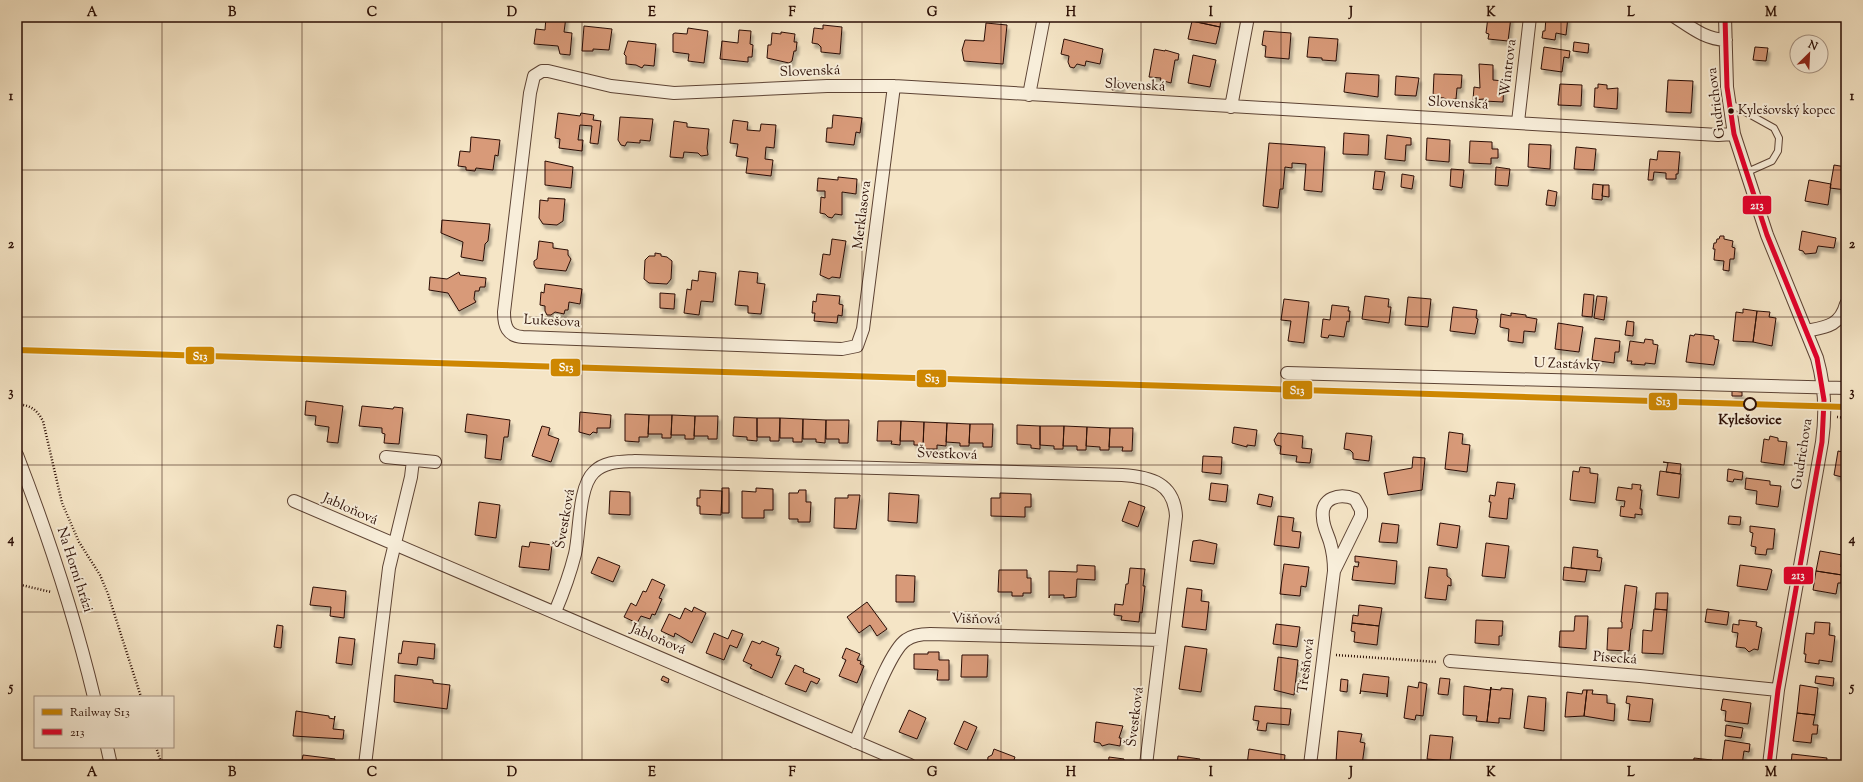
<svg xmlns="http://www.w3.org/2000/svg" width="1863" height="782" viewBox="0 0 1863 782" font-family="'Sorts Mill Goudy',serif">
  <defs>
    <filter id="shadow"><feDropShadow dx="2.5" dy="4.5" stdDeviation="1" flood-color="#0004"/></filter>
  </defs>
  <rect width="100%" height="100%" fill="#f5e5c6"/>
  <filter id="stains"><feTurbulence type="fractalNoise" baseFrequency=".005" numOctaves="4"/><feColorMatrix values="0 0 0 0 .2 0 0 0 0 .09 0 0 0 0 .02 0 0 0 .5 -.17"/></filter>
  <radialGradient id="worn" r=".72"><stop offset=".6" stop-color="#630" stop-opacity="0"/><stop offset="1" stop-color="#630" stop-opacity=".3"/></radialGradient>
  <!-- building -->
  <path fill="#d89a79" stroke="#2a0d04" filter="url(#shadow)" d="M546 17H566L564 32 572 33 570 55 560 54 558 46 534 44 536 29 545 30Z
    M1192 17H1221L1220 27 1192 21Z
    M1488 17H1511L1508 41 1488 39 1489 34 1486 33Z
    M1546 17H1568L1566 35 1556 33 1555 40 1542 38 1543 31H1545Z
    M1192 21 1220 27 1216 44 1188 39Z
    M986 23 1007 25 1003 64 964 61 962 50 965 40 984 41Z
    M823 25 842 27 840 54 821 52V47L818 44 812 43 814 28 823 29Z
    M584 26 612 29 609 50 593 49V51H582Z
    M688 28 708 31 704 63 688 61 689 54 673 52V34L675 33 687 34Z
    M739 30 751 31 750 44 753 45 752 57H748V62L720 59 722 41 738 43Z
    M1264 31 1291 33 1289 59 1265 57 1266 46 1262 45Z
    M781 32 795 34 794 42H797L796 51H794L792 61 789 63 767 58 768 45H771L772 33 781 34Z
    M1309 37 1338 39 1336 61 1322 60V58L1307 57Z
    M1064 39 1103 49 1100 64 1086 61 1085 66 1077 64 1074 68 1070 67 1068 62 1069 56 1061 54Z
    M628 41 656 44 654 66 644 65 642 68 636 65 626 64V56L624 54Z
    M1574 42 1589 44 1588 53 1573 51Z
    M1544 47 1570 51 1569 58 1564 57 1562 72 1541 69Z
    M1755 47 1768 48 1766 61 1753 60Z
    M1154 49 1165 51V50L1179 54 1178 60H1175L1171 83 1160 80 1161 78 1149 77Z
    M1193 55 1216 60 1210 87 1188 83Z
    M1479 64 1493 65V80L1504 81 1503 102 1484 101V99L1473 100 1474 87 1480 88Z
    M1346 73 1379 75 1378 97 1344 92Z
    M1434 74 1462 75 1461 88H1457L1456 99 1447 100 1444 98 1433 97Z
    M1396 76 1419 78 1416 96 1395 95Z
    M1114 80 1123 82 1122 88 1112 90Z
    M1668 80 1693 81 1691 113 1666 112Z
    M1560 84 1582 85 1581 106 1558 105Z
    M1598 84 1607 85V89L1618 88 1617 109 1594 107 1595 88H1598Z
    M558 113 580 116 581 113 594 115 593 120 601 121 598 144 590 143 592 126 580 125 578 140H583L582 151 559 148 560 139 555 138Z
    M833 115 862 118 860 133 856 132 854 145 826 142 827 128H832Z
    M620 117 653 119 650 141 640 140V143L627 142 625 146 621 145 618 140Z
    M733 120 748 122 747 130 760 131 761 124 776 125 774 148 766 147 765 159 773 160 771 176 746 173 748 158 736 156 738 144 730 143Z
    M674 121 687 123V127L709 129 707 148 708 155 701 156 698 153 684 152 683 158 670 157Z
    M1344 133 1369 135 1368 155 1343 154Z
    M1387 135 1411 138V145H1406L1405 161 1385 159Z
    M471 137 500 140 498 156 495 155 493 170 476 168 475 171 466 170V167L458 166 460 151 470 152Z
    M1427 138 1450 140 1449 162 1426 160Z
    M1470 141 1492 142V149H1498V158H1491V164L1469 163Z
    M1269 143 1325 147 1322 192 1304 190 1306 164 1292 163V168L1285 167 1283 189H1280L1278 208 1263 206Z
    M1529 144 1551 145 1550 169 1528 167Z
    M1576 147 1596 149 1594 170 1574 169Z
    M1658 151 1680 152 1678 174H1676V179H1666V173L1654 172 1653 180H1648L1650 159 1657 160Z
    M545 161 573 167 571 188 545 185Z
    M1834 165 1846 167V190L1830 188Z
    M1496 167 1510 169 1508 186 1495 185Z
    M1451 169 1464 170 1462 188 1450 186Z
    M1375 171 1385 172 1382 190 1373 189Z
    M1402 174 1414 176 1412 189 1401 187Z
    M838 177 857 179 856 194 842 192V215L835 214 832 218 828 217 825 214 820 213 821 197 825 198V191H817L818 178 838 180Z
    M1809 180 1831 184 1828 205 1805 201Z
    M1593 184 1603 185 1602 200 1592 199Z
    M1603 185H1609V197L1602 196Z
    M1548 190 1557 192 1555 206 1546 205Z
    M548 198 565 199 563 221 557 225 543 224 539 218 540 200 548 201Z
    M442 220 490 224 488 241 485 244 483 261 461 257 463 242 441 233Z
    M1802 231 1836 238 1834 248 1818 246 1816 253 1805 254 1803 251 1799 250Z
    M1720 236H1724V239L1733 241 1732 247 1735 248 1734 259H1730L1729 271 1723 270 1724 261 1714 260 1715 249H1713L1714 243H1716L1717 239H1719Z
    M832 239 846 241 840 278 832 277 829 279 820 275 823 254 830 255Z
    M539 241 553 243V248L568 250V255L571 259 566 271 536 268 534 265V261L537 259Z
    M655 253 661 254V256L667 257 672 261 671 279 667 284 649 283 644 279 645 260 649 256H655Z
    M699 271 716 273 713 302 701 301 699 315 684 313 687 289 691 290 692 280 698 281Z
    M739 271 758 273 757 283 765 284 761 314 748 313V306L735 305Z
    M459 272 460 275 486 278 485 287H480L479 291H475L474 299 476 302 459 311 448 293 429 290 430 277 447 279Z
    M545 284 582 289 580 304 569 302 568 310H565L564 314 555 312 551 315H547L545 311V306L540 305 541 292 544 293Z
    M660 293 675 294 674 309 660 308Z
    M817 294 840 296 839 304 843 305 842 316 838 315 837 323 814 321 815 313H812L813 301 816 302Z
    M1584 294 1594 295 1592 317 1582 316Z
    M1365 296 1389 299 1388 307H1391L1389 323 1362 319Z
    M1597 296 1607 297 1604 320 1594 318Z
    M1408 297 1431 299 1428 327 1405 325Z
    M1284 299 1309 302 1304 343 1288 341 1291 321 1281 320Z
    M1332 305 1349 307 1348 311H1350L1349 322 1347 321 1344 337 1329 335 1328 338 1321 337 1323 319 1330 320Z
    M1453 307 1477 310 1476 318 1478 319 1475 334 1450 331Z
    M1743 309 1757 311 1753 342 1733 341 1736 312 1743 313Z
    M1757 311 1770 312 1769 317 1776 318 1772 346 1753 342Z
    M1511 313 1526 315V317L1537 319 1535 332 1524 331 1523 343 1508 341 1509 329 1500 327 1501 314 1511 316Z
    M1627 321 1634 322 1633 336 1625 335Z
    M1558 323 1583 327 1579 352 1555 349Z
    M1695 334 1714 336V339L1719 340 1714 365 1686 362 1690 335 1694 336Z
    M1595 338 1620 341 1619 352H1615L1614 363 1592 360Z
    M1645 339 1653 340V344L1658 345 1655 364 1645 363V365L1631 364 1632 361H1627L1630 341 1644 343Z
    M1732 391 1742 392V396H1732Z
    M306 401 343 406 338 443 327 442 329 427 315 425 316 416 305 415Z
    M362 406 393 409 394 407 403 408 399 444 384 443 385 434 382 433V428L359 426Z
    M580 412 611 415 610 428H597V433L593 432 590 435 579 432Z
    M467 414 510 420 508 437H504L501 460 485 458 487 435 465 432Z
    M625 414 649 415 648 437H639V442L625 441Z
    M649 415H672L671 438H662V434H648Z
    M672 415 695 416 694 439H685V435H671Z
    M695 416H718L717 439H708V436H694Z
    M734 417 757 418V441L747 440V437L733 436Z
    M757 418H780L779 441H770V437H757Z
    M780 418 803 419 802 442H793V438H780Z
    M803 419 826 420 825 443 816 442V439H803Z
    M826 420H849L848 443H839V439H826Z
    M878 421H901L900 445 891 444 892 441H877Z
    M901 421 924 422 923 445H914V441H900Z
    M924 422 947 423 946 446 937 445V449H923Z
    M947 423 970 424 969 446H960V443L946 442Z
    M970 424H993L992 447H983V443H969Z
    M1017 425 1040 426V449L1031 448V445L1017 444Z
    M542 426 550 428 548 435 559 439 551 462 532 456Z
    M1040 426H1064L1063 449H1054V446L1040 445Z
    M1064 426 1087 427 1086 450H1077V446H1063Z
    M1087 427 1110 428 1109 450H1100V447L1086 446Z
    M1234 427 1257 430 1255 446 1247 445V447L1232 443Z
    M1110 428H1133L1132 451H1122L1123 447H1109Z
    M1449 432 1463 434 1462 444 1470 445 1467 472 1445 469Z
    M1278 433 1303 436 1302 448 1312 449 1310 463 1296 462 1297 456 1280 454 1281 446 1276 445 1274 440Z
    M1346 433 1372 436 1369 461 1353 459V453L1350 450 1344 449Z
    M1770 436 1778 438V441L1787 442 1784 465 1761 462 1764 439 1769 440Z
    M1844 447 1846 448V478L1834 475 1838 451 1843 452Z
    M1203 456 1222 457 1221 474 1202 472Z
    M1413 457 1425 458 1422 490 1388 495 1384 473 1412 468Z
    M1663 462 1681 464 1680 474 1666 472 1668 463Z
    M1580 467 1590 468V473L1598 474 1595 503 1570 500 1573 471 1579 472Z
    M1728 469 1743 472 1742 480 1734 479 1733 482 1727 481Z
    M1660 471 1681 474 1679 498 1657 495Z
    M1746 478 1770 481V485L1781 486 1778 507 1756 504 1757 491 1745 489Z
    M1497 482 1515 484 1513 499 1509 498 1507 519 1489 517 1491 502H1489L1490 495 1495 496Z
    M1211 483 1228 485 1226 502 1209 500Z
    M1632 484 1641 485 1640 490H1642L1640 509H1642V515L1635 514V518L1620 516 1621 506 1624 507 1625 501 1616 500 1618 487 1632 489Z
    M722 488H729V513H722Z
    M756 488 773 489V510H764V518H742V491L756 492Z
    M700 490 722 491 721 515 700 514V506H697V498H700Z
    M799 490H806V502H811L810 522H798V519H789V493H798Z
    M610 491 630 492V515L609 514Z
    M889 493 919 495 917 523 888 521Z
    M1000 493 1031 494V507H1025V517L991 516V498H1000Z
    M1259 494 1273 497 1271 507 1257 504Z
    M848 495H860L856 529 834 528 835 498H848Z
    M1129 501 1145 507 1138 527 1122 521Z
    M479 502 500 505 496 538 475 535Z
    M1278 516 1294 518 1292 531 1301 532 1299 548 1274 545Z
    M1729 516 1741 517 1740 525 1728 524Z
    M1382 523 1399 525 1397 543 1379 542Z
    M1440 523 1460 526 1457 548 1437 545Z
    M1750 526 1775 529 1773 549H1767L1766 555 1755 554 1756 547 1751 546 1753 533 1750 532Z
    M1200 540 1217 544 1214 564 1190 561 1193 541Z
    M530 542 552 545 549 570 519 567 522 546 529 547Z
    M1486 543 1509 546 1505 578 1482 576Z
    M1573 547 1598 550 1597 557 1602 558 1600 571 1571 568Z
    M1820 551 1842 555 1841 567H1843L1842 575 1816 571Z
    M1355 556 1397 561 1395 584 1352 580 1354 566 1358 567 1359 562H1355Z
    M598 557 620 566 613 582 591 573Z
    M1284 564 1309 567 1306 587 1301 586 1300 596 1280 594Z
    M1077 565 1095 566V580L1077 579 1076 597 1064 598V595H1050L1049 598V571L1077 572Z
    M1740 565 1770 569 1772 570 1767 590 1737 586Z
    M1429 567 1447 569V576L1451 579V586L1448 585 1446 600 1425 598Z
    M1564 567 1587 570 1585 582 1563 580Z
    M1130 568 1145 569 1143 586H1145L1142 613 1140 612 1139 622 1121 620 1122 616 1114 615 1115 604 1123 605 1126 584H1128Z
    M999 570H1027V578H1031V593H1023V596H1012V592H998Z
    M1816 571 1842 575 1841 583H1838L1836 594 1813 590Z
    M896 575 915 576 914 602H896Z
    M652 579 665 585 659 598 662 599 655 615 652 614 650 619 641 616 637 623 624 617 631 603 636 606 643 591 646 592Z
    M1625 585 1637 587 1632 629H1631L1629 651 1607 650 1608 628H1622V622H1621Z
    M313 587 346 591 344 618 330 616 331 607 310 605Z
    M1187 588 1202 590 1201 601 1209 602 1206 630 1182 627Z
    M1656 593H1668L1667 610 1655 609Z
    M867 602 887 629 877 636 870 625 859 633 847 617Z
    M1359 605 1382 608 1379 626 1352 623 1353 615 1358 616Z
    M694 607 706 613 692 643 675 633 674 637 661 631 669 614 680 619 685 608 692 612Z
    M1654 609 1667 610 1663 654 1642 653 1643 630 1652 631Z
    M1707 609 1729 612 1727 625 1705 622Z
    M1575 616H1588L1586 649 1559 647 1560 631H1574Z
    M1476 620 1503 621 1502 636H1499V645L1475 643Z
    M1739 620 1757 622 1756 626 1762 628 1758 650 1754 649 1749 652 1745 648 1736 647 1738 633 1732 632 1733 624 1739 625Z
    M1815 622 1830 623 1829 635 1835 636 1832 662 1819 660V664L1805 662 1806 654H1804L1806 633 1814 634Z
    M1352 623 1379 626 1377 645 1354 642 1355 632 1351 631Z
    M1276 624 1300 627 1297 647 1273 644Z
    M277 625 283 626 281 648 274 647Z
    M732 630 743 634 737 648 730 645 724 660 706 653 714 633 728 639Z
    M339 637 355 639 352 665 336 663Z
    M403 641 435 644 434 659 418 657 417 665 398 663 399 653 401 654Z
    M752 641 760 644 762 641 779 648 776 655 781 656 772 678 750 668 752 665 743 661Z
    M1185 646 1207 649 1201 692 1179 689Z
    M846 648 860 654 857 660 861 661 860 664 864 666 857 683 839 676 846 660 842 658Z
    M928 652H939V660H949V680H937L938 670 914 669V654H928Z
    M962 655H988L987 677H961Z
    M1278 657 1298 660 1294 695 1274 690Z
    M795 665 804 669 803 672 820 679 817 684 811 681 806 692 785 684Z
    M1363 674 1389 677 1387 697V694L1361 691 1360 694Z
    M395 675 433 680V683L450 685 447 709 394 702Z
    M663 676 669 679 668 683 661 680Z
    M1816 676 1834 678 1833 686 1815 683Z
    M1440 678 1450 679 1448 695 1438 694Z
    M1341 679 1348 680 1347 692 1340 691Z
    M1419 682 1427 684 1423 716 1416 715 1415 720 1404 718 1408 686 1418 688Z
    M1800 685 1818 688 1815 715 1797 713Z
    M1464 686 1490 690 1491 687 1487 722 1476 721 1477 716 1463 715Z
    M1491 687V689L1501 690V688L1513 689 1510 719 1499 718V723L1487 722Z
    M1583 690H1587L1584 716 1565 717 1567 692 1582 694Z
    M1587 690H1593L1592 694 1607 695V703L1615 704 1614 721 1584 716Z
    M1528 696 1546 698 1544 731 1524 728Z
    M1627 696 1653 699 1650 722 1628 720 1630 704 1626 703Z
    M1723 699 1751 703 1748 724 1725 721 1726 711 1721 710Z
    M1255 706 1291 709 1289 725 1267 723 1266 731 1257 730 1259 721 1253 720Z
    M909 710 926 718 917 739 899 732Z
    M296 711 329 716V718L334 719 335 716 333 729 344 730 343 739 293 736Z
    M1797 713 1815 715 1813 725H1818L1817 734H1812L1811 743 1793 741Z
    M964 721 977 727 967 750 954 744Z
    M1096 722 1123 726 1119 738H1121L1120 746 1109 744 1102 746 1100 743 1094 742Z
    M1726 725 1743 728 1741 738 1725 736Z
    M1338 731 1362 734 1360 742 1365 743 1362 765 1336 762Z
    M1430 735 1453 737 1450 761 1427 759Z
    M1725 740 1750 744 1749 752 1744 751 1742 765 1722 762Z
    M994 749 1015 757 1012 765H987L988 757 992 755Z
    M1249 749 1285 755 1284 765H1247Z
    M1792 754 1827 758 1826 765H1791Z
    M303 755 335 759V765H301Z
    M1178 756 1200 759V761L1214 763 1213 765H1177Z
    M1109 757 1124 759V765H1108Z
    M1694 758 1712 760 1711 765H1693Z"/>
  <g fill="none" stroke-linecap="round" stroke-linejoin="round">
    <defs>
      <path id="lane" d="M1729 103 1774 128 1779 138 1778 151 1772 161 1745 173"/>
      <path id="street" d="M1675 17C1692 28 1705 39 1726 40
        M1725 17 1727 87 1734 134 1767 235 1817 358C1825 386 1826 414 1822 442L1778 690 1769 765
        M894 86 863 329 857 346 842 349 523 337C507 336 504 326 504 312L530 93 534 76 542 71H548L611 86 674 93 827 86H894L1718 135 1734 134
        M1029 95 1044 17
        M1231 107 1248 17
        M1518 122 1530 17
        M1806 331C1826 327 1840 326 1846 304
        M1287 373 1846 388
        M17 455C48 535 74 614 94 697
        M386 457 435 462
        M294 501 910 765
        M555 612C563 593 570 574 575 554 580 533 578 487 594 472 605 461 621 462 635 461L1122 475C1151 477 1174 483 1176 516L1146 765
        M1450 661 1640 676 1778 690
        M855 742C865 720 889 651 906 640 913 635 922 634 930 634L1161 640
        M107 747 111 765
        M365 765 389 568 411 477 413 460
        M1310 765 1334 571C1334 561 1333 552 1330 542 1328 535 1323 526 1323 518 1320 497 1340 493 1355 499L1361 510V516L1334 571"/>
    </defs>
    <!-- lane casing -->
    <use href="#lane" stroke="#5d4334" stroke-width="8"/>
    <!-- street casing -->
    <use href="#street" stroke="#5d4334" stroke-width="14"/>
    <!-- path -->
    <path stroke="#2a0d04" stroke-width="2.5" stroke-dasharray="1 2" stroke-linecap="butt" d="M17 405C30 404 37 410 43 421L62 503 79 542 100 575 108 594 141 697
      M1837 417 1846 418
      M17 584 51 592
      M1336 655 1437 662
      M156 747 162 765"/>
    <!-- lane -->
    <use href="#lane" stroke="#f8eeda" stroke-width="6"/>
    <!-- street -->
    <use href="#street" stroke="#f8eeda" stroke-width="12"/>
    <defs>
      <path id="bus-1" d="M1725 17 1727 87 1734 134 1767 235 1817 358 1824 400 1822 442 1778 690 1769 765"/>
    </defs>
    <!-- bus-1 casing -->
    <use href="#bus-1" stroke="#f8eeda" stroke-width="8"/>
    <!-- bus-1 -->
    <use href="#bus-1" stroke="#e4002b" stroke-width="5"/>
    <defs>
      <path id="rail-1" d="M17 350 1846 407"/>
    </defs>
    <!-- rail-1 casing -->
    <use href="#rail-1" stroke="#f8eeda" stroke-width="9"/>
    <!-- rail-1 -->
    <use href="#rail-1" stroke="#ce8701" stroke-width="6"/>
  </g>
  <!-- grid -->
  <path fill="none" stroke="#2a0d04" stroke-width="1" stroke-opacity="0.55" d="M162 17V697M302 17V765M442 17V765M582 17V765M722 17V765M862 17V765M1001 17V765M1141 17V765M1281 17V765M1421 17V765M1561 17V765M1701 17V765M17 170H1846M17 317H1846M17 465H1846M17 612H1846M162 747V765"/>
  <!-- markers -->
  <circle fill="#2a0d04" stroke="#f8eeda" stroke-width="1.5" cx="1731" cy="111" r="3.5"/>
  <circle fill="#f8eeda" stroke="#2a0d04" stroke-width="2" cx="1750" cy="404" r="6"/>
  <g text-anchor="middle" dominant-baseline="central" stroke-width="4" stroke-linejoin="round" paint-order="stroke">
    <!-- bus labels -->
    <g font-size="13" fill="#2a0d04" stroke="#f8eeda" text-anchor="start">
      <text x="1738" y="111">Kylešovský kopec</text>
    </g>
    <!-- street labels -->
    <g font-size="14" fill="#2a0d04" stroke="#f8eeda">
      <text transform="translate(1509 68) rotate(-83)">Wintrova</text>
      <text transform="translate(810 72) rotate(-2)">Slovenská</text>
      <text transform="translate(1135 86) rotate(3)">Slovenská</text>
      <text transform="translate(1717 103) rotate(-97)">Gudrichova</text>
      <text transform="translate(1458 104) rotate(3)">Slovenská</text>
      <text transform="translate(863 215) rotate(-83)">Merklasova</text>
      <text transform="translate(552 322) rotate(3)">Lukešova</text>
      <text transform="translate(1567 365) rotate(2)">U Zastávky</text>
      <text transform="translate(1803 454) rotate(-81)">Gudrichova</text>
      <text transform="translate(947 455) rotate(2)">Švestková</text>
      <text transform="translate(350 510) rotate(24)">Jabloňová</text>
      <text transform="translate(566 519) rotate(-80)">Švestková</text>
      <text transform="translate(74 570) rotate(72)">Na Horní hrázi</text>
      <text transform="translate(976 620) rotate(1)">Višňová</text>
      <text transform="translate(658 640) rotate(23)">Jabloňová</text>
      <text transform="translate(1615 659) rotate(4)">Písecká</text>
      <text transform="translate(1307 666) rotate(-83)">Třešňová</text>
      <text transform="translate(1136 717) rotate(-83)">Švestková</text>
    </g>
    <!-- stop labels -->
    <g font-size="14" font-weight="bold" fill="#2a0d04" stroke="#f8eeda">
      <text x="1750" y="421">Kylešovice</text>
    </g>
  </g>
  <g stroke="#f8eeda" stroke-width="1.5">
    <rect x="1742" y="195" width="30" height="20" rx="4" fill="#e4002b"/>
    <rect x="185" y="346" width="30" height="19" rx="4" fill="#ce8701"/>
    <rect x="550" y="358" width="31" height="19" rx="4" fill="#ce8701"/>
    <rect x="916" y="369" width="31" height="19" rx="4" fill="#ce8701"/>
    <rect x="1282" y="380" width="31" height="20" rx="4" fill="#ce8701"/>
    <rect x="1648" y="392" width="30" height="19" rx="4" fill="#ce8701"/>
    <rect x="1783" y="566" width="31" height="19" rx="4" fill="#e4002b"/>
  </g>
  <g font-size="11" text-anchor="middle" font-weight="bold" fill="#fff">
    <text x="1757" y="209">213</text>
    <text x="200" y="360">S13</text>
    <text x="566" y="371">S13</text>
    <text x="932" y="382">S13</text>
    <text x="1297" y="394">S13</text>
    <text x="1663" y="405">S13</text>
    <text x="1798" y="579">213</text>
  </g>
  <!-- margin -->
  <rect width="1863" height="782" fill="none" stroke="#f5e5c6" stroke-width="44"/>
  <!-- legend -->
  <rect x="34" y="696" width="140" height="52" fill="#f8eeda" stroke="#a69484"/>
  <rect x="42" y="709" width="20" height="6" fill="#ce8701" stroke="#a69484"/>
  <text x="70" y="716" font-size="12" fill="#2a0d04">Railway S13</text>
  <rect x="42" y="729" width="20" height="6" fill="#e4002b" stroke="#a69484"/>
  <text x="70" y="736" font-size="12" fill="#2a0d04">213</text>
  <!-- north arrow -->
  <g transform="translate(1809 54) rotate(24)"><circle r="19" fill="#f8eeda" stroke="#a69484"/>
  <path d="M0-3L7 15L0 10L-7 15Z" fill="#8f2418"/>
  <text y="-6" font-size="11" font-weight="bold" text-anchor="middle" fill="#2a0d04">N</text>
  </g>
  <rect x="22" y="22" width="1819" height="738" fill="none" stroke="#2a0d04" stroke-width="1.5"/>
  <g font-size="13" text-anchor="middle" font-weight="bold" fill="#2a0d04">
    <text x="92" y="16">A</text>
    <text x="232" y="16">B</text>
    <text x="372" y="16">C</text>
    <text x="512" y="16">D</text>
    <text x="652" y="16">E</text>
    <text x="792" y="16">F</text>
    <text x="932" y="16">G</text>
    <text x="1071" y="16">H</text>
    <text x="1211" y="16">I</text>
    <text x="1351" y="16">J</text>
    <text x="1491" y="16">K</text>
    <text x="1631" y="16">L</text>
    <text x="1771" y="16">M</text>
    <text x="11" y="100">1</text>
    <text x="1852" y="100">1</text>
    <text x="11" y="248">2</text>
    <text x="1852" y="248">2</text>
    <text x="11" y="396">3</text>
    <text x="1852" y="396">3</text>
    <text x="11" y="543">4</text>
    <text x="1852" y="543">4</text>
    <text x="11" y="691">5</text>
    <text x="1852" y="691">5</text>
    <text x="92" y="776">A</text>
    <text x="232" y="776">B</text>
    <text x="372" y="776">C</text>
    <text x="512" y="776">D</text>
    <text x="652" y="776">E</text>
    <text x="792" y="776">F</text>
    <text x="932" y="776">G</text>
    <text x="1071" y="776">H</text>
    <text x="1211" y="776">I</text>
    <text x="1351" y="776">J</text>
    <text x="1491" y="776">K</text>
    <text x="1631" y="776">L</text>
    <text x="1771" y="776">M</text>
  </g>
  <rect width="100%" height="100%" filter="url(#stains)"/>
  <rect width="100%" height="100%" fill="url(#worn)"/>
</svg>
